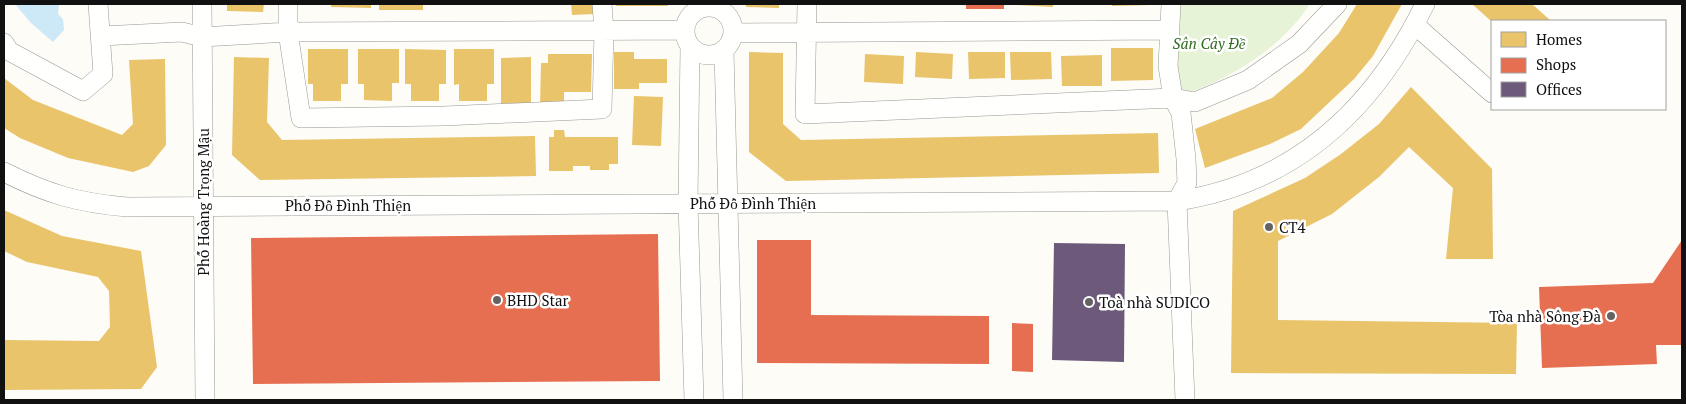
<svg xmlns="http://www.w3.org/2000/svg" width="1686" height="404" viewBox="0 0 1686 404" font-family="'PT Serif',serif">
  <rect width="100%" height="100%" fill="#fdfcf7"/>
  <!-- green -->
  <path fill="#e7f3d7" d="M1171 4H1310C1279 51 1226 82 1173 98Z"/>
  <!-- water -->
  <path fill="#cde8f7" d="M15 4H59L58 14 63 19 64 30 53 42 31 23Z"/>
  <!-- homes -->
  <path fill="#e9c46a" d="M227 4H264L263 12 227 11Z
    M331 4H371V8L331 7Z
    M379 4H423V10H379Z
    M571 4H594V14L572 15Z
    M616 4H668V6H616Z
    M746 4H779V8L746 7Z
    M1016 4H1053V7L1016 5Z
    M1112 4H1151V5L1112 6Z
    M1357 4H1402L1373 56 1354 79 1301 129 1270 144 1205 168 1195 129 1272 98 1303 72 1339 33Z
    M1472 4H1532L1551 21H1491Z
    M1111 48H1153V80L1111 81Z
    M308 49H348V84H341V101H313V84H308Z
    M358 49H399V83H392V101L364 100V84H358Z
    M405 49 446 50V84H439V101H411V84H405Z
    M454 49H494V84H487V101H459V84L454 85Z
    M614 52H634V59H667V83H639V89H614Z
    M749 52 783 53V124L801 140 1158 133 1159 173 786 181 749 152Z
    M916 52 953 54 952 79 915 77Z
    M968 52H1005V78L969 79Z
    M1010 52H1051L1052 79 1011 80Z
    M548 54H592L591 92H564V108H540L541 63H548Z
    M865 54 904 56 903 84 864 82Z
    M1102 55V86H1062L1061 56Z
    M234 57 269 58 267 122 282 140 535 136 536 176 260 180 232 155Z
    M531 57V106H501V58Z
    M165 59 166 145 149 166 133 172 68 158 20 138 4 128V78L33 100 122 135 133 124 129 60Z
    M1411 87 1492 169 1493 259H1446L1453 188 1409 147 1379 177 1332 214 1278 241V320L1517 323 1516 374 1231 373 1233 211 1305 178 1341 154 1379 124Z
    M634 96 663 97 661 146 632 145Z
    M554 130H564L565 137H618V164H609V170H590V166H573V171H549V137H554Z
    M4 210 62 236 141 251 157 367 141 389 4 390V340L99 341 110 327 109 291 98 277 27 262 4 251Z"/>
  <!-- shops -->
  <path fill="#e76f51" d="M966 4H1004V9H966Z
    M658 234 660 381 253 384 251 238Z
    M757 240H811V315L989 316V364L757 363Z
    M1682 240V345H1656L1657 364 1542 368 1539 287 1653 283Z
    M1012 323 1033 324V372L1012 371Z"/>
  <!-- offices -->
  <path fill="#6d597a" d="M1054 243 1125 244 1124 362 1052 360Z"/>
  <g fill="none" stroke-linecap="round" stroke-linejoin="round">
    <defs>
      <path id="street" d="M202 4 205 400
        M288 4V32L301 118 444 116 602 109 604 31 602 4
        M807 4 805 114 1173 98 1195 102 1248 80 1299 44 1337 4
        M1171 4 1168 66 1173 98 1181 113 1186 159 1187 183 1177 201 1185 400
        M685 31a24 24 0 1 1 48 0a24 24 0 1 1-48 0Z
        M1415 25 1492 93
        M733 33 1170 30
        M101 36 182 32 202 37 288 32 685 30
        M4 43 9 51 83 91 103 74 98 4
        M690 46 688 203 694 400
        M724 51 733 400
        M4 172C47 194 79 203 127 207L1177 201C1296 183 1374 109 1425 4"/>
    </defs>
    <!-- street casing -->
    <use href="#street" stroke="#979795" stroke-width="20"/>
    <!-- street -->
    <use href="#street" stroke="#fffffe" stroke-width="19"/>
  </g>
  <!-- markers -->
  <g fill="#646362" stroke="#fff" stroke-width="2">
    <circle cx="1269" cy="227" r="5"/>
    <circle cx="497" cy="300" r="5"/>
    <circle cx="1089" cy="302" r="5"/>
    <circle cx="1611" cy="316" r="5"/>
  </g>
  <g text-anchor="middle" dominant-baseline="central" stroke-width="5" stroke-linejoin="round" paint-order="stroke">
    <!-- park labels -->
    <g font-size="15" font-style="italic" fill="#2f6b1f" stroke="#fff">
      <text x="1209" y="43">Sân Cây Đề</text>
    </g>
    <!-- street labels -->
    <g font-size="15" fill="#111" stroke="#fff">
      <text transform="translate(203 202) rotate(-90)">Phố Hoàng Trọng Mậu</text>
      <text x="753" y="203">Phố Đỗ Đình Thiện</text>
      <text x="348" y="205">Phố Đỗ Đình Thiện</text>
    </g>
    <!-- poi labels -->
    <g font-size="15" fill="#111" stroke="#fff" text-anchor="start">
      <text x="1279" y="227">CT4</text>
      <text x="507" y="300">BHD Star</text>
      <text x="1099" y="302">Toà nhà SUDICO</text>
      <text x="1601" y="316" text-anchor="end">Tòa nhà Sông Đà</text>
    </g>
  </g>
  <!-- border -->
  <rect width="1686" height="404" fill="none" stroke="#111111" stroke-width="10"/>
  <!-- legend -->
  <rect x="1491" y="20" width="175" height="90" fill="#ffffff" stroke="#a0a0a0"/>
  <rect x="1501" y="32" width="25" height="15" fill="#e9c46a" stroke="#a0a0a0"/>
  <text x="1536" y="45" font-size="15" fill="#111111">Homes</text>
  <rect x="1501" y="58" width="25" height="15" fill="#e76f51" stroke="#a0a0a0"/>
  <text x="1536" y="70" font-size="15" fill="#111111">Shops</text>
  <rect x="1501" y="82" width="25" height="15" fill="#6d597a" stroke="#a0a0a0"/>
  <text x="1536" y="95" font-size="15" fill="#111111">Offices</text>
</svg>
